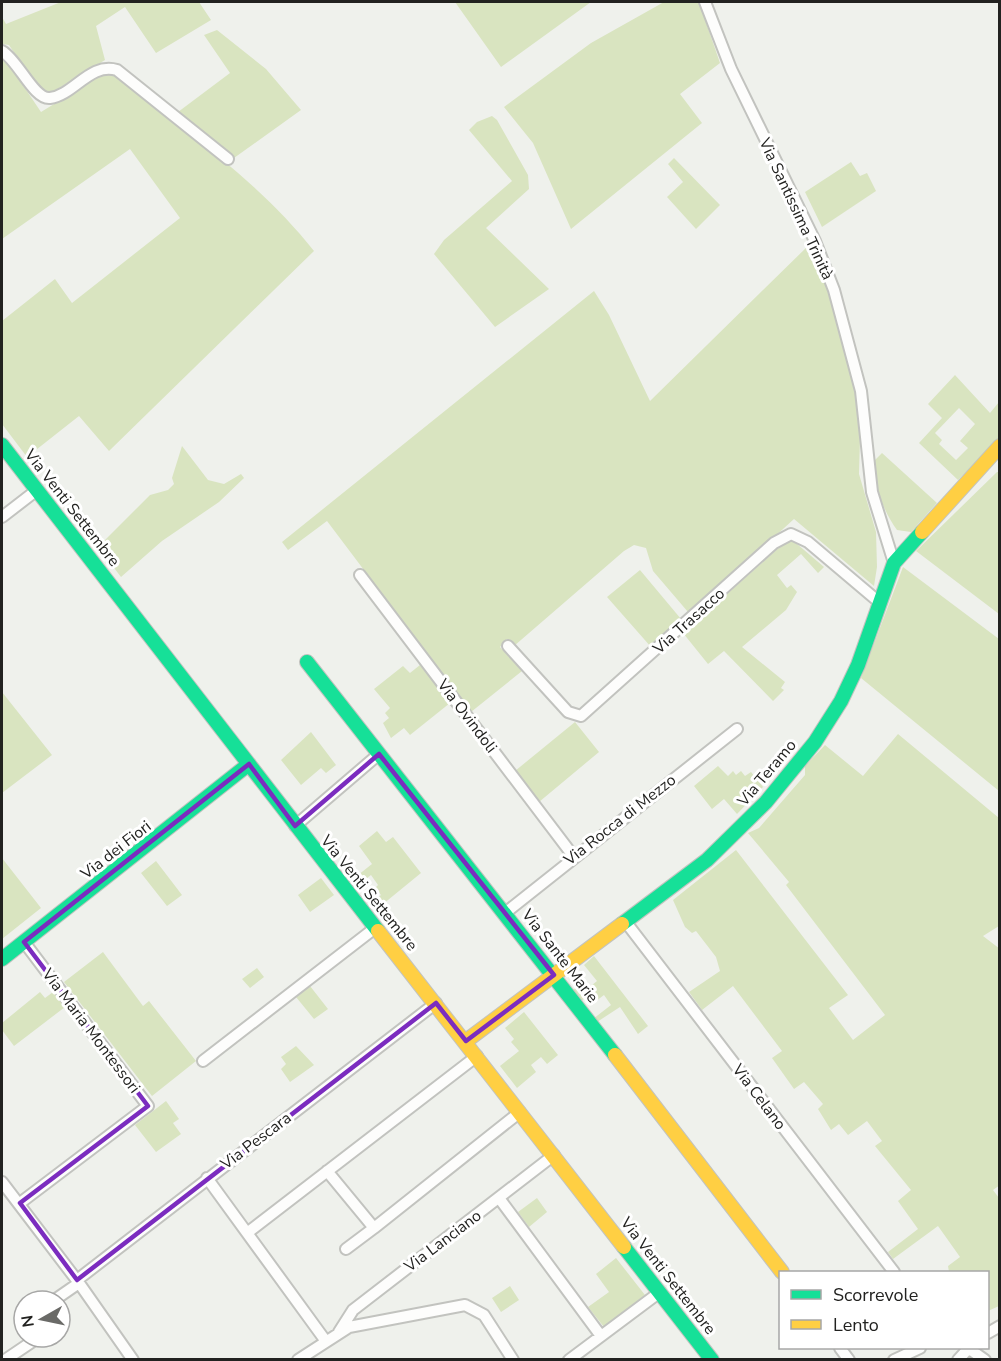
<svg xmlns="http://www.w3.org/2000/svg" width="1001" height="1361" viewBox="0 0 1001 1361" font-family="'Nunito Sans',sans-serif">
  <rect width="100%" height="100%" fill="#eff1ec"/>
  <!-- green -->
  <path fill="#d9e4c0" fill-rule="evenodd" d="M61 2H199L211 20 156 53 125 7 96 26 105 60 46 96 41 93 9 45 2 44V17L6 24Z
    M455 2H591L501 67Z
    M664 2H699L720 63 680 94 702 123 571 229 533 143 504 107 591 43Z
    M217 30 266 69 301 110 234 158 178 112 230 73 204 35Z
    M2 54 41 112 108 71C180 127 257 179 314 251L109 451 79 416 27 457 2 424V321L55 279 72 303 180 218 130 149 2 239Z
    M492 116 497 120 528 175 529 189 486 228 549 289 495 327 434 254 444 240 512 181 469 130 477 122Z
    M674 158 720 205 696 229 667 197 683 182 668 164Z
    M851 162 860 176 867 173 876 191 822 227 805 192Z
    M811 243 830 294 855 388 860 439 859 474 876 532 877 567 874 586 794 519 693 611 688 612 653 571 646 548 634 545 624 551 514 646 507 639 500 647 522 671 471 712 327 521 288 550 282 542 594 291 609 315 650 401Z
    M955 375 990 413 999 402V440L958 480 919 443 942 418 928 404ZM959 408 975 424 960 441 968 448 956 460 939 444 942 440 935 433Z
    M182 446 208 480 224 484 241 474 244 478 219 502 162 541 121 577 98 547 150 495 168 490 174 484 172 478Z
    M882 453 937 503 911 532 897 530C883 511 873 483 875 460Z
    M997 472H1000L999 614 916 551Z
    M790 538 824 567 818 573 801 554 777 575 787 588 791 585 797 592 786 610 742 647 785 682 781 688 784 690 773 701 724 651 708 664 683 633Z
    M903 567 999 639V791L861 678Z
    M640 570 681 619 679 623 651 647 607 597Z
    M420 665 450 703 410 735 404 728 391 738 383 723 389 718 385 713 390 708 374 689 403 666 410 673Z
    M2 692 52 755 2 793Z
    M575 722 599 752 539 802 515 771Z
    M311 732 336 765 326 773 321 768 301 785 281 760Z
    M898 734 999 818V926L983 936 1000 949V1185L993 1190 999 1198V1306L988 1311V1272H949L948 1266 960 1257 938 1226 893 1259 888 1252 918 1229 898 1201 911 1190 875 1146 882 1141 867 1121 848 1135 839 1124 831 1130 818 1109 823 1104 804 1082 794 1089 772 1058 782 1051 733 986 702 1010 689 992 720 971 716 957 696 931 692 933 685 927 673 900 736 850 848 995 829 1008 853 1040 885 1015 786 885 789 882 748 833 759 828 805 775V766L825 745 863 776Z
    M718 766 728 776 733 771 736 775 741 771 745 776 751 772 763 787 737 814 724 799 712 809 694 786Z
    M377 831 386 842 393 837 421 873 377 909 372 902 381 895 375 888 378 885 371 875 358 885 353 879 372 864 359 846Z
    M2 858 41 908 2 939Z
    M156 861 182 895 167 906 141 873Z
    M321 878 334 895 310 912 298 895Z
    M103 952 143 1006 149 1001 196 1061 152 1096 64 982Z
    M594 956 648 1026 638 1034 620 1007 597 1022 593 1019 611 1005 604 995 596 1001 590 994 580 1002 572 991 580 984 586 990 597 981 584 965Z
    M257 968 264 977 250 988 242 979Z
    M310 986 328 1009 314 1019 296 997Z
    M40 992 45 998 53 992 65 1007 14 1046 2 1030V1023Z
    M524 1012 558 1055 547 1064 541 1057 531 1065 536 1072 517 1088 500 1066 519 1051 511 1042 514 1039 505 1028Z
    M296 1046 314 1065 290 1082 281 1069 286 1064 281 1057Z
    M166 1101 179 1119 173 1123 181 1134 156 1152 135 1125Z
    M537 1198 547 1212 529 1227 518 1212Z
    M616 1258 645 1295 604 1327 588 1307 609 1292 596 1274Z
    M510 1286 519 1300 501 1312 492 1298Z"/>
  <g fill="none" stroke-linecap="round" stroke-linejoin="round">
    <defs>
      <path id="street" d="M705 2 731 69 815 241 834 290 861 391 872 492 894 563
        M2 51C18 60 34 100 50 98 74 95 90 62 117 70L228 159
        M2 517 37 490
        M360 575 574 857
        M508 646 568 712 581 716 774 543 791 534 808 542 879 602
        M295 826 379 754
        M505 913 737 729
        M625 921 894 1272
        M203 1061 375 928
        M327 1171 374 1228 520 1112
        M207 1178 325 1340
        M2 1182 79 1283 133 1360
        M499 1198 601 1336
        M20 1203 148 1106 24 942
        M247 1233 477 1056
        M346 1249 374 1228
        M77 1280 436 1003
        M53 1301 79 1283
        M339 1332 353 1310 554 1155
        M988 1333 1000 1326
        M840 1348 849 1360
        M968 1348 985 1360
        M5 1360 39 1337
        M298 1360 349 1327 465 1305 484 1315 513 1360
        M569 1360 660 1292
        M894 1360 920 1348
        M958 1360 969 1348"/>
      <path id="fast" d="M2 445 378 931
        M307 662 615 1055
        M622 924 707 860 766 802 815 742 841 701 858 665 894 563 922 532
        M2 959 249 764
        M624 1247 712 1360"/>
      <path id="slow" d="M922 532 1000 446
        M378 931 624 1247
        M466 1041 622 924
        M615 1055 782 1272"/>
    </defs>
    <!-- street casing -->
    <use href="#street" stroke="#c2c3bf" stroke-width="14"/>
    <!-- fast casing -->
    <use href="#fast" stroke="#c2c3bf" stroke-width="16"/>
    <!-- slow casing -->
    <use href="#slow" stroke="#c2c3bf" stroke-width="16"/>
    <!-- street -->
    <use href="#street" stroke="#fdfdfc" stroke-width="10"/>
    <!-- fast -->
    <use href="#fast" stroke="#16e098" stroke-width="14"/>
    <!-- slow -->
    <use href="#slow" stroke="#ffcf43" stroke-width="14"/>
  </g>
  <!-- marked area -->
  <path fill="none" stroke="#7b2cbf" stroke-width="4.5" stroke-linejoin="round" d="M379 754 554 975 466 1041 436 1003 77 1280 20 1203 148 1106 24 942 249 764 295 826Z"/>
  <g text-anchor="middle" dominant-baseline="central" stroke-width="6" stroke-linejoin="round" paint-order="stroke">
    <!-- street labels -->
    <g font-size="16" fill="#222220" stroke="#fff">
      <text transform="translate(796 209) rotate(65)">Via Santissima Trinità</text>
      <text transform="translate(72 508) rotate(52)">Via Venti Settembre</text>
      <text transform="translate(689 621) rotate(-42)">Via Trasacco</text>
      <text transform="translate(467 716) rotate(53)">Via Ovindoli</text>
      <text transform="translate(767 773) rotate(-50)">Via Teramo</text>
      <text transform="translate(620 820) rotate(-38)">Via Rocca di Mezzo</text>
      <text transform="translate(116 850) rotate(-38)">Via dei Fiori</text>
      <text transform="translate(369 893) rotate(51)">Via Venti Settembre</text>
      <text transform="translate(560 956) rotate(52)">Via Sante Marie</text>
      <text transform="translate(91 1031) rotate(53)">Via Maria Montessori</text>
      <text transform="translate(759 1097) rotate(53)">Via Celano</text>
      <text transform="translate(256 1141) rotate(-37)">Via Pescara</text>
      <text transform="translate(443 1241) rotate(-37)">Via Lanciano</text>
      <text transform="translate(668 1276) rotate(52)">Via Venti Settembre</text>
    </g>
  </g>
  <!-- border -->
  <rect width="1001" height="1361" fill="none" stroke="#222220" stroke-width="6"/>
  <!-- legend -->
  <rect x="779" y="1271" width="210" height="78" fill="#ffffff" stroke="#a7a7a6" stroke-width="1.5"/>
  <rect x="791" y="1290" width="30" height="9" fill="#16e098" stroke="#a7a7a6" stroke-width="1.5"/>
  <text x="833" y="1301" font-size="18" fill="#222220">Scorrevole</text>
  <rect x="791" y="1320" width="30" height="9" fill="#ffcf43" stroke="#a7a7a6" stroke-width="1.5"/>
  <text x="833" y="1331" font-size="18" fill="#222220">Lento</text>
  <!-- north arrow -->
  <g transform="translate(42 1319) rotate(261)"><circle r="28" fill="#ffffff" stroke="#a7a7a6" stroke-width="1.5"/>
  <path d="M0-4.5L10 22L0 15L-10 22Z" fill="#6a6a67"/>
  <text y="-9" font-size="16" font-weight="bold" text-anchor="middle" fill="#222220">N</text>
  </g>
</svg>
